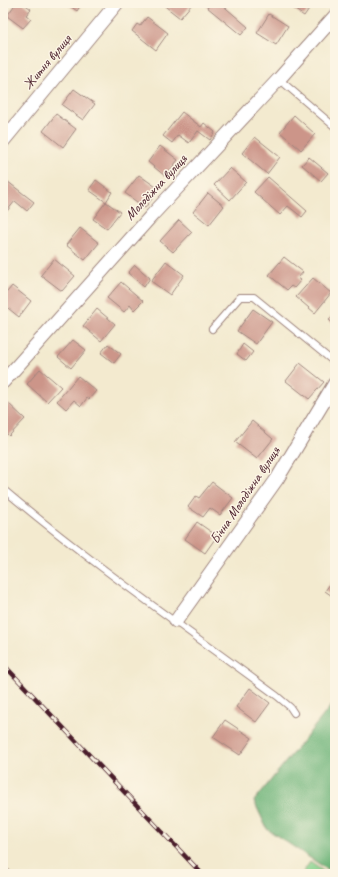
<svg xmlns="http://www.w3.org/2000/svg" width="338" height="877" viewBox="0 0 338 877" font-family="Caveat,sans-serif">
  <rect width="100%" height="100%" fill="#fcf5e5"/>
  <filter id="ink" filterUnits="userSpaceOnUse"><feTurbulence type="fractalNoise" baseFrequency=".025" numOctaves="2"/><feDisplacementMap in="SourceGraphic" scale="8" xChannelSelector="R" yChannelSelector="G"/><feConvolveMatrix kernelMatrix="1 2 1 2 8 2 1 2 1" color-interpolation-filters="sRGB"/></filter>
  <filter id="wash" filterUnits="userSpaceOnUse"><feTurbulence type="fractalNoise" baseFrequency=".012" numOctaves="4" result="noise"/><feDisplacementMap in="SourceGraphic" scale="16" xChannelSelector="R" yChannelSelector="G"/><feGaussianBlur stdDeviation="0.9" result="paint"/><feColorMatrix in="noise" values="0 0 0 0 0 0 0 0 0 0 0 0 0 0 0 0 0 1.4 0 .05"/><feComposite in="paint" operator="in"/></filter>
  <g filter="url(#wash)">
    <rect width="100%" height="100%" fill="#f3eacf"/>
    <!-- green -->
    <path fill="#8ad38f" stroke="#6a795d" d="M310 862 327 874H302Z"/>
    <!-- forest -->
    <path fill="#6fb57a" stroke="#5c6a52" d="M335 701V874H334L267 829 254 801Z"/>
    <g id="blocks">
      <!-- building -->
      <path fill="#cc9589" d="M16 3H23L31 9 26 15 31 19 23 28 7 16Z
        M66 3H82L77 11Z
        M161 3H193L180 18Z
        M210 3H220L248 27 241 35 207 7Z
        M285 3H313L304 16Z
        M269 14 288 26 276 45 257 33Z
        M147 17 168 33 156 50 132 31 137 24 140 26Z
        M74 89 95 104 83 120 62 105Z
        M182 112 201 127 204 123 215 132 210 140 198 131 189 143 178 135 172 143 163 136Z
        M56 114 76 129 63 147 43 131Z
        M294 115 315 134 301 150 280 132Z
        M255 137 280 157 267 174 242 153Z
        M160 146 178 160 165 176 148 162Z
        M309 157 328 173 321 181 302 165Z
        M230 168 246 182 230 200 214 185Z
        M139 175 159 189 145 208 125 193Z
        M268 177 307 211 302 217 288 206 280 215 254 192Z
        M3 178 34 202 27 211 15 201 7 211 3 208Z
        M96 180 112 192 106 202 120 212 107 229 93 219 106 202 89 190Z
        M208 193 224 206 209 225 193 212Z
        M179 220 192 232 173 252 160 241Z
        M80 228 99 243 85 260 66 245Z
        M284 257 303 272 298 278 301 280 294 288 291 286 287 290 269 275Z
        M54 259 75 276 62 291 41 275Z
        M166 261 184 275 170 295 151 281Z
        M135 265 150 278 144 287 128 273Z
        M313 278 331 293 315 313 296 297Z
        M121 282 143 301 134 310 130 305 124 312 107 298Z
        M12 286 31 301 19 317 3 304V297Z
        M97 309 115 324 101 341 83 326Z
        M253 309 272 322 256 344 237 331Z
        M335 312V325L329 320Z
        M73 340 86 350 71 368 58 357Z
        M108 344 121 354 114 363 101 353Z
        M243 344 253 352 246 361 237 354Z
        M300 363 324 382 309 399 286 381Z
        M40 369 61 387 47 402 27 384Z
        M78 376 96 391 89 399 87 398 81 406 74 400 66 409 57 401Z
        M8 403 25 419 9 436 3 430V409Z
        M252 421 273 439 257 459 235 442Z
        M212 482 233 498 220 515 210 508 203 517 188 507 196 496 199 498Z
        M197 522 217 536 205 553 185 539Z
        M335 577V598L325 591Z
        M250 688 270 703 256 722 236 707Z
        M225 720 252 738 240 755 213 737Z"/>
    </g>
  </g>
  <g filter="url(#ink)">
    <use href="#blocks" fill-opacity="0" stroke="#9e847d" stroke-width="1"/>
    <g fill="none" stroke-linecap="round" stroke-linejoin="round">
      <defs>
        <path id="service" d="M279 79 335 127
          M212 329 240 297H254L335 363
          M3 489C90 563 185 628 277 696L290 707 294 713
          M3 870 9 874"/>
        <path id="minor" d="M3 141 117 3
          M3 382 152 215 279 79 335 16
          M176 621 277 479 335 383"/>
      </defs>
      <!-- service casing -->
      <use href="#service" stroke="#9e847d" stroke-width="8"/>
      <!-- minor casing -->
      <use href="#minor" stroke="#9e847d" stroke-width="15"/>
      <!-- service -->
      <use href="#service" stroke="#fff" stroke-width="6"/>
      <!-- minor -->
      <use href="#minor" stroke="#fff" stroke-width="13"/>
      <defs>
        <path id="rail" d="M3 664 202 874"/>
      </defs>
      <!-- rail casing -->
      <use href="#rail" stroke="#4a1f2b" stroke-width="4.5"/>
      <!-- rail -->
      <use href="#rail" stroke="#fcf5e5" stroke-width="3" stroke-dasharray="9" stroke-linecap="butt"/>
    </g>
  </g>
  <g text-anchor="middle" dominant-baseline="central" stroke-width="3" stroke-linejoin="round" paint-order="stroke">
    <!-- street labels -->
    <g font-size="14" fill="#4a1f2b" stroke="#fcf5e5">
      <text transform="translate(47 62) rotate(-50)">Житня вулиця</text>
      <text transform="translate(156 187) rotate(-47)">Молодіжна вулиця</text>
      <text transform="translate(245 495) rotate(-56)">Бічна Молодіжна вулиця</text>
    </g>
  </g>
  <!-- margin -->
  <rect width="338" height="877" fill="none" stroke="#fcf5e5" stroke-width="16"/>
</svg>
